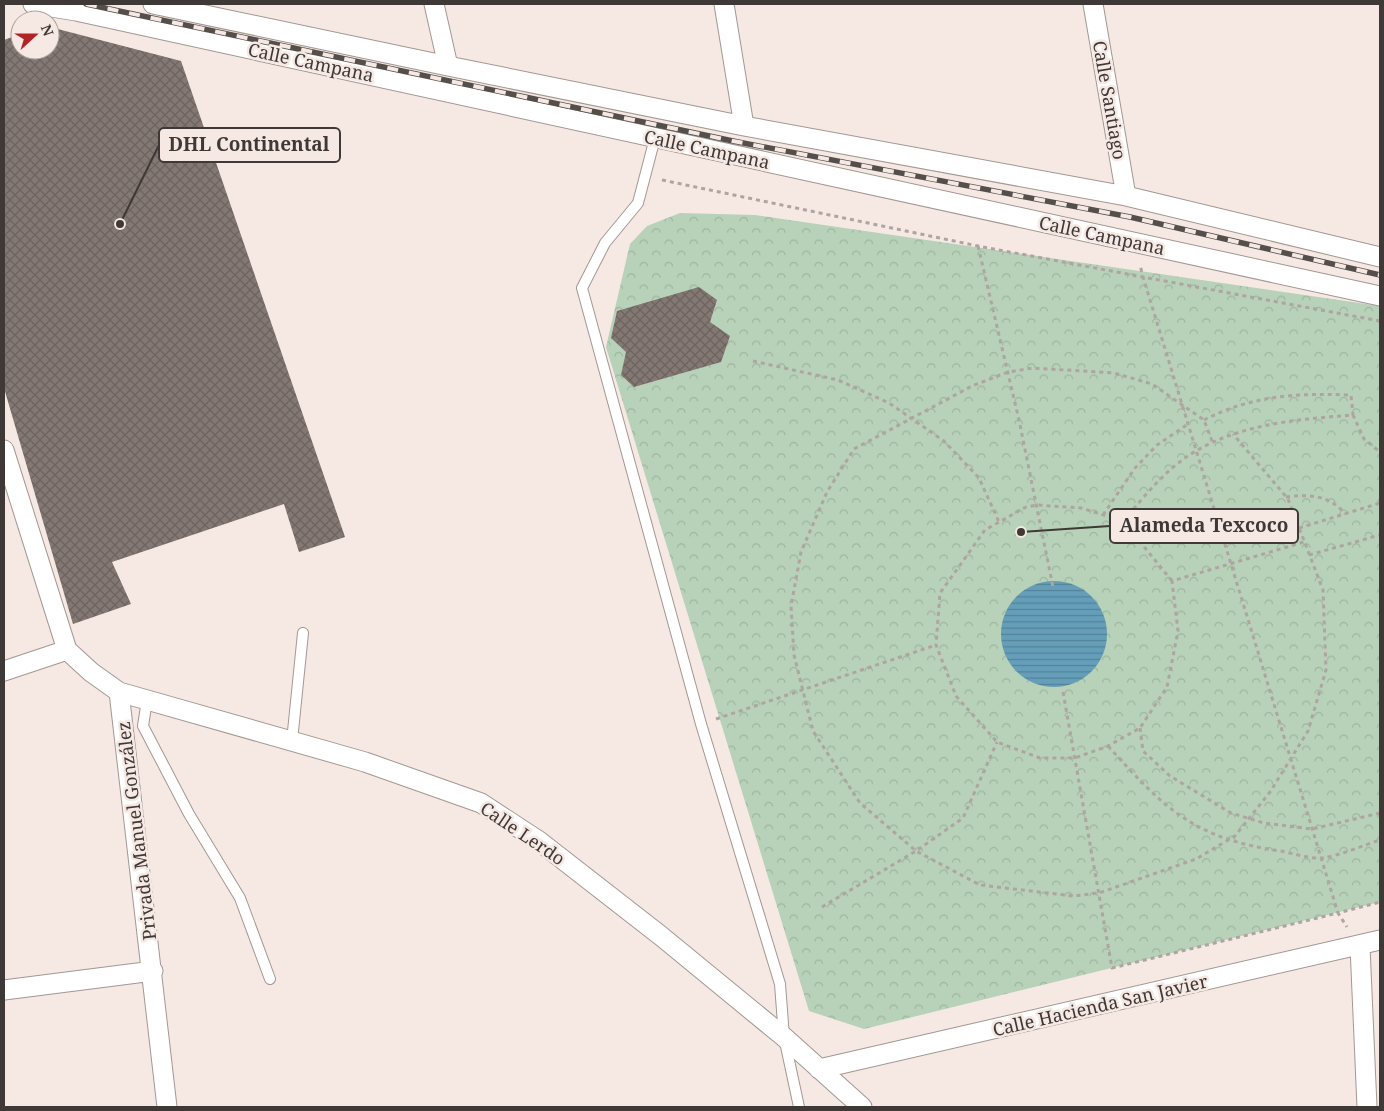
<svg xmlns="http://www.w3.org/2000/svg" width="1384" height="1111" viewBox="0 0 1384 1111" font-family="'Noto Serif',serif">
  <defs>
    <pattern id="park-crowns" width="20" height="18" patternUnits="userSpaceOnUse" patternTransform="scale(1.25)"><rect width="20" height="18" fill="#b7d2b8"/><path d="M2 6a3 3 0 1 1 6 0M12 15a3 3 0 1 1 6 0" fill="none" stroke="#9eb59f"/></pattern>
    <pattern id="water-rules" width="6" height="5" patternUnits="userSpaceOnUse" patternTransform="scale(1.25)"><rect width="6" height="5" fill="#659eb9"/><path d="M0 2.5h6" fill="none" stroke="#558297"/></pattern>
    <pattern id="building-cross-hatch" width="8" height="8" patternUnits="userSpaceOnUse" patternTransform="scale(1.25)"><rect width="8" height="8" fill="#837873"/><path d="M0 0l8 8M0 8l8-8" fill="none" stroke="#6d635f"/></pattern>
  </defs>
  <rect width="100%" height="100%" fill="#f6e9e4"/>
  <!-- park -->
  <path fill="url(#park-crowns)" d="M680 213 755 215 1380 306V902L864 1029 809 1011 606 347 630 244 647 226Z"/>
  <!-- water -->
  <path fill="url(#water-rules)" d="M1001 634a53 53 0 1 1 106 0a53 53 0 1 1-106 0Z"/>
  <!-- building -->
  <path fill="url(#building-cross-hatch)" d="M50 27 181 61 345 537 299 552 284 504 112 562 131 604 73 624 4 388V40L20 34V50H50Z
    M699 287 717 300 710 322 730 336 721 362 634 387 621 375 626 352 611 338 617 311Z"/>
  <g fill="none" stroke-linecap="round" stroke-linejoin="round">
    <defs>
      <path id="service" d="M655 138 638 203 605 243 582 288 701 724 780 984 784 1037 799 1107
        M147 700 143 726 189 814 240 898 270 979
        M292 741 303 633"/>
      <path id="minor" d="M33 4 76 11 1380 296
        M153 4 448 66 744 126 1126 196 1380 257
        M434 4 448 66
        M724 4 744 126
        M1093 4 1126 196
        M4 450 67 650
        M67 650 91 672 119 692 365 762 481 803 539 841 661 936 784 1037 862 1107
        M4 671 67 650
        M119 692 167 1107
        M1360 946 1367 1107
        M4 990 153 971
        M819 1069 1380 940"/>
    </defs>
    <!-- service casing -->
    <use href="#service" stroke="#a39792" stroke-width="12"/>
    <!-- minor casing -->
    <use href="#minor" stroke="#a39792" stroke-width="21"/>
    <!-- path -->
    <path stroke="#aea4a1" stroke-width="3" stroke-dasharray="4 4" stroke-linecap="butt" d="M662 180 978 246 1143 277 1140 265
      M978 246 1019 420 1053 587
      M1380 321 1143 277 1338 913 1380 902
      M753 361 838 380 889 403 944 441 979 478 999 522
      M1204 420C1253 395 1298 393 1351 395L1353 415
      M1212 441 1204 420 1152 384 1114 373 1033 368 1008 372 972 386 854 449 827 492 801 552 791 606 794 655 813 731 860 803 916 851 980 885 1073 896 1099 893 1196 859 1235 836 1270 792 1308 731 1326 670 1323 590 1288 499 1233 434
      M1286 497C1309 494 1330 495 1345 514
      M1103 515 1135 468 1157 445 1188 424
      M1123 521C1138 504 1153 485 1170 470 1220 425 1290 420 1353 415L1364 439 1380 452
      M1299 528 1380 503
      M1309 555 1380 535
      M1172 581 1123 521 1081 508 1037 505 1026 507 985 530 940 593 936 645 956 696 997 742 1040 758H1075L1108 746 1140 728 1167 687 1178 631 1172 581 1304 542
      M1063 692 1112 968 1338 913 1347 927
      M716 719 936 645
      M1140 728 1143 751 1170 776 1231 813 1264 823 1312 829 1380 813
      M1108 746C1165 809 1193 838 1280 851 1293 853 1309 859 1322 858 1339 856 1364 845 1380 840
      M822 907 916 851 963 818 997 742"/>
    <!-- service -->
    <use href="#service" stroke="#fff" stroke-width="10"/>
    <!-- minor -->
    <use href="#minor" stroke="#fff" stroke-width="19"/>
    <defs>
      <path id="rail" d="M86 4 733 141 1130 217 1380 275"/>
    </defs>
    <!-- rail casing -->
    <use href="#rail" stroke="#554f4c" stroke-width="5.5"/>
    <!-- rail -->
    <use href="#rail" stroke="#f6e9e4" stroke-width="4" stroke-dasharray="11" stroke-linecap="butt"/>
  </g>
  <g text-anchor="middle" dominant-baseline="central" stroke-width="5" stroke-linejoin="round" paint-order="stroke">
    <!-- street labels -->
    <g font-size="18" fill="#3e3937" stroke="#f6e9e4">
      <text transform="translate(311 62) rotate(12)">Calle Campana</text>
      <text transform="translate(1110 100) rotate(80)">Calle Santiago</text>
      <text transform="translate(707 149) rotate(12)">Calle Campana</text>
      <text transform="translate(1102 235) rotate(12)">Calle Campana</text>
      <text transform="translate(136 831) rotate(-97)">Privada Manuel González</text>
      <text transform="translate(523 833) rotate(34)">Calle Lerdo</text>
      <text transform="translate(1100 1005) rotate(-13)">Calle Hacienda San Javier</text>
    </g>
  </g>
  <!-- callouts -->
  <path fill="none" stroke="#3e3937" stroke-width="2" d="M120 224L159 145M1021 532L1110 526"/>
  <g fill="#3e3937" stroke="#f6e9e4" stroke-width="2">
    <circle cx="120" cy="224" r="5"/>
    <circle cx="1021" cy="532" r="5"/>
  </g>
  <g fill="#f6e9e4" stroke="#3e3937" stroke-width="2">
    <rect x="159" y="128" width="181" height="34" rx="5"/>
    <rect x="1110" y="509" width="188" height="34" rx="5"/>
  </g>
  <g font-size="19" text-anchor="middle" font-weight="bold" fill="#3e3937">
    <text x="249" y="151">DHL Continental</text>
    <text x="1204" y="532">Alameda Texcoco</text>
  </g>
  <!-- border -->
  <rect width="1384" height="1111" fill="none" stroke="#3e3937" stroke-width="10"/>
  <!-- north arrow -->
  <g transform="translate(35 35) rotate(69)"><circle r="24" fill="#f6e9e4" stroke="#aca39f"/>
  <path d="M0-4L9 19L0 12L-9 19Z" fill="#b32225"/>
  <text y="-8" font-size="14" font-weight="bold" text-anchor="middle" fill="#3e3937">N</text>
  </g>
</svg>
